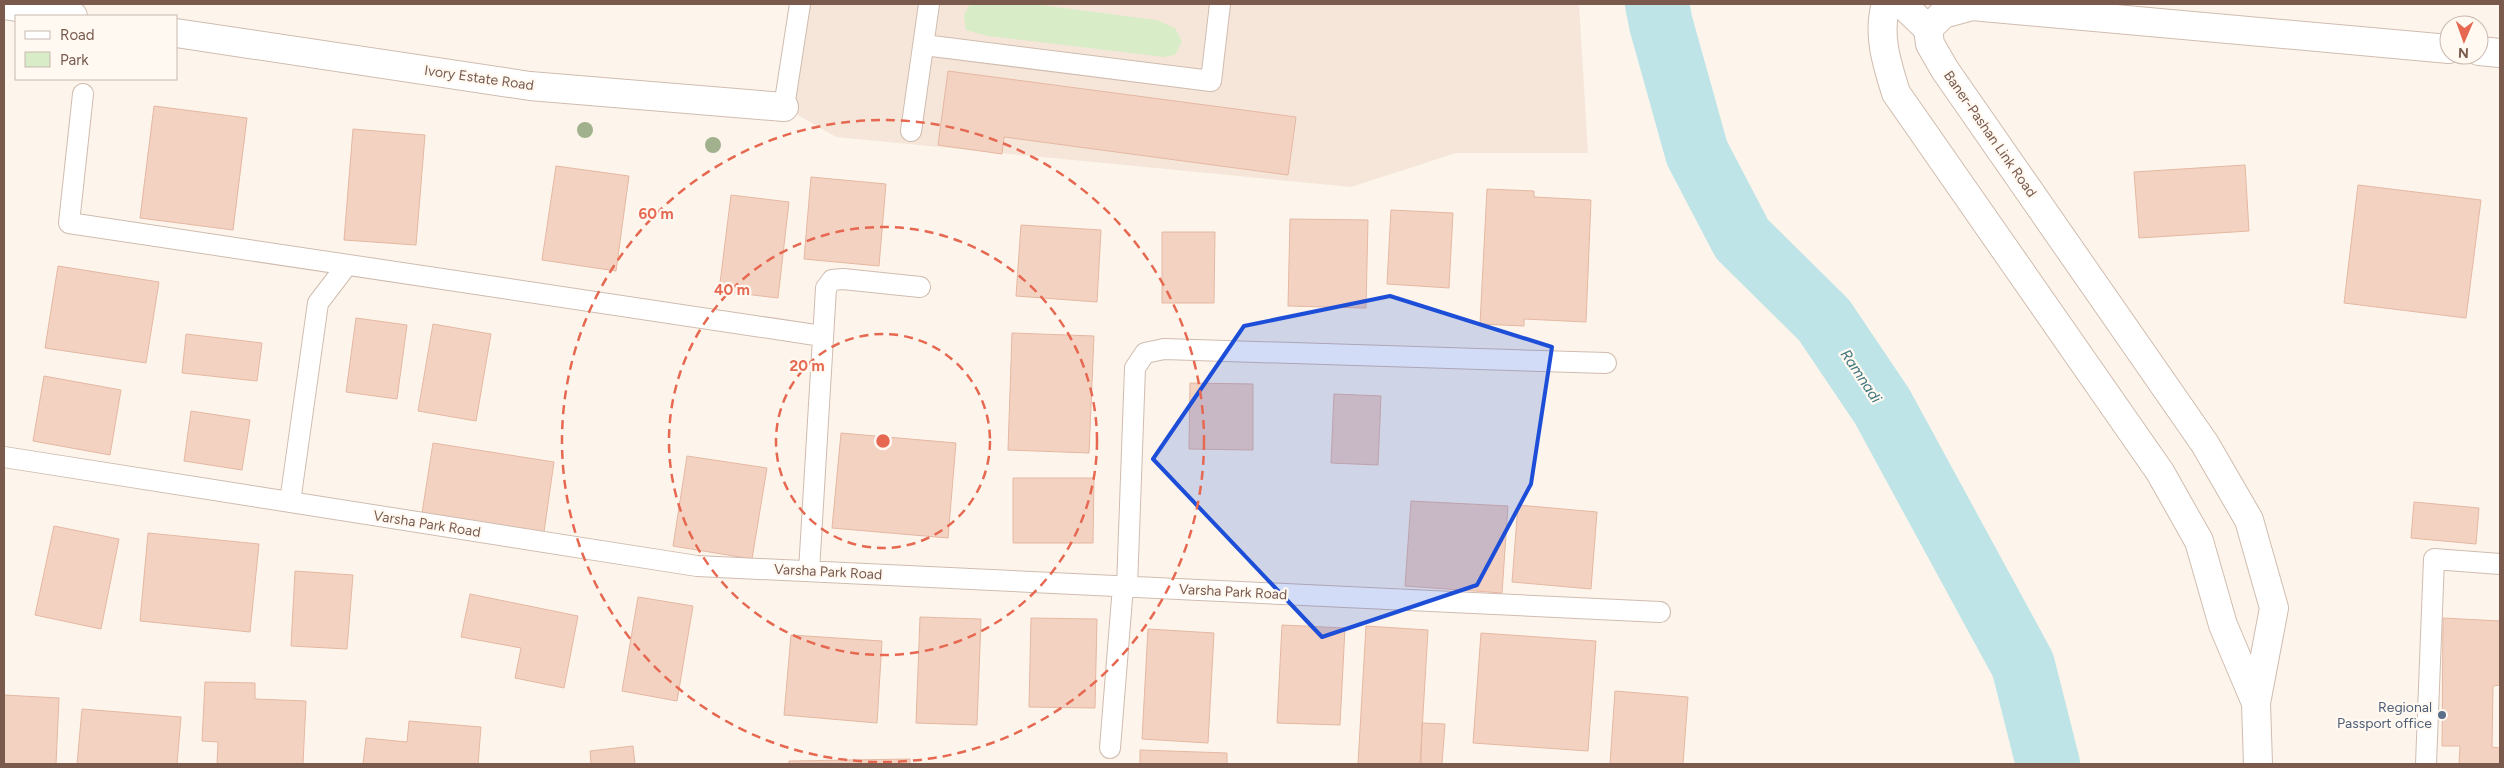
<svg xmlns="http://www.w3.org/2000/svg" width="2504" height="768" viewBox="0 0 2504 768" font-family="Figtree,sans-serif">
  <rect width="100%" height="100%" fill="#fdf5eb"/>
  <!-- residential -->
  <path fill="#f5e6d9" d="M796 4H1579L1588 153H1456L1351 187 836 137 784 107Z"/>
  <!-- green -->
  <path fill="#d9ecc8" d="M970 4H1033L1156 20 1175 28 1182 41 1175 55 1164 57 988 36 966 30 964 15Z"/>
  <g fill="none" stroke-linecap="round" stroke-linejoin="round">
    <!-- river -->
    <path stroke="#bee4e7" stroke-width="64" d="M1657 4 1661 24 1697 153 1742 239 1824 320 1882 406 2023 665 2048 764"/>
  </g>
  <!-- building -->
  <path fill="#f3d2c2" stroke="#e5b8a2" d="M948 71 1296 117 1288 175 1004 137 1002 154 938 145Z
    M154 106 247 118 233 230 140 218Z
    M353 129 425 135 416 245 344 240Z
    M2245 165 2249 231 2139 238 2134 172Z
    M556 166 629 176 616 271 542 260Z
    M811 177 886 184 879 266 804 259Z
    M2358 185 2481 200 2466 318 2344 303Z
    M1487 189 1534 191V197L1591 200 1586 322 1524 319V326L1480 324Z
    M731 195 789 202 778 298 719 291Z
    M1391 210 1453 213 1449 288 1387 284Z
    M1290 219 1368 220 1366 308 1288 306Z
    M1021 225 1101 230 1097 302 1016 296Z
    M1162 232H1215L1214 303H1162Z
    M58 266 159 282 146 363 45 348Z
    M356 318 407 325 397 399 346 392Z
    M433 324 491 334 476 421 418 411Z
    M1012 333 1094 336 1089 453 1008 450Z
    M186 334 262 343 257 381 182 373Z
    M44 376 121 390 110 455 33 441Z
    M1190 383 1253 384V450L1189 449Z
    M1334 394 1381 396 1378 465 1331 463Z
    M191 411 250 420 242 470 184 461Z
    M841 433 956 443 948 538 832 528Z
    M433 443 554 462 544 532 422 513Z
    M687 456 767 468 752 559 673 546Z
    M1013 478H1094L1093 543H1013Z
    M1411 501 1508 506 1502 593 1405 586Z
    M2414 502 2479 508 2476 544 2411 538Z
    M1518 505 1597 512 1591 589 1512 582Z
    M54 526 119 539 101 629 35 615Z
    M148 533 259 544 250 632 140 621Z
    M295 571 353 575 347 649 291 646Z
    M470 594 578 616 564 688 515 678 521 648 461 637Z
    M638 597 693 606 677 701 622 691Z
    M920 617 981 619 977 725 916 723Z
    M1031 618 1097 619 1095 708 1029 707Z
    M2443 618 2500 621V685L2493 686 2492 747 2500 748V764H2459L2460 746H2442Z
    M1282 625 1345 628 1340 725 1277 723Z
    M1366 626 1428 630 1420 764H1358Z
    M1148 629 1214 633 1208 743 1142 739Z
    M1481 633 1596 641 1588 751 1473 743Z
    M791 635 882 641 877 723 784 715Z
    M205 682 255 683V699L306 701 303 764H217L218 742 202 741Z
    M1615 691 1688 697 1683 764H1610Z
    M4 695 59 698 56 764H4Z
    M82 709 181 717 177 764H77Z
    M409 721 481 727 478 764H363L366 738 407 742Z
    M1422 723 1445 724 1442 764H1421Z
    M633 746 635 764H591L590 751Z
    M1140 750 1227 753V764H1140Z
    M910 759V764H789V761Z"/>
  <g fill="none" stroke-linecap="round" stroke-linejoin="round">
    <defs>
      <path id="service" d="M924 45 1211 81 1220 4
        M83 94 69 223 822 336
        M784 107 800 4
        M911 131 929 4
        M4 457 697 566 1660 612
        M290 502 318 303 347 265
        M809 571 826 288 832 280 843 279 920 287
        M1127 587 1135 368 1145 353 1164 349 1606 363
        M1110 748 1123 586
        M2426 764 2434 559 2500 564"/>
      <path id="minor" d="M1902 4 1928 29
        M4 5 73 16
        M176 33 530 86 784 107"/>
      <path id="tertiary" d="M1886 4C1877 34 1887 64 1896 93L2160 472 2199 541 2223 625 2256 703
        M2479 51 2500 53
        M2258 764 2256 703 2274 608 2249 520 2205 444 1945 70 1930 44 1928 29 1943 14 1972 6 2449 49"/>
    </defs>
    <!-- service casing -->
    <use href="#service" stroke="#d0bcaf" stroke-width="22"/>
    <!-- minor casing -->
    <use href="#minor" stroke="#d0bcaf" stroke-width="30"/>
    <!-- tertiary casing -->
    <use href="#tertiary" stroke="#d0bcaf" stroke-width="30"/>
    <!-- service -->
    <use href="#service" stroke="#fff" stroke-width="20"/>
    <!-- minor -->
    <use href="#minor" stroke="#fff" stroke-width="28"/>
    <!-- tertiary -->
    <use href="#tertiary" stroke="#fff" stroke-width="28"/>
  </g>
  <!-- trees -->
  <g fill="#a1b18e">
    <circle cx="585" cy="130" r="8"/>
    <circle cx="713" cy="145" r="8"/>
  </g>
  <!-- marked area -->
  <path fill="#1d4ed8" fill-opacity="0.2" stroke="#1d4ed8" stroke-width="4" stroke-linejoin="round" d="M1390 296 1552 347 1531 484 1477 585 1322 637 1153 459 1244 326Z"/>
  <!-- distance rings -->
  <g fill="none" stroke="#e66851" stroke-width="2.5" stroke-dasharray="9 6">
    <circle cx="883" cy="441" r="107"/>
    <circle cx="883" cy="441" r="214"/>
    <circle cx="883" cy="441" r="321"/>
  </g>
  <!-- markers -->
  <circle fill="#5c6f8a" stroke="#fff9f2" stroke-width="2" cx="2442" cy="715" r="5"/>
  <g text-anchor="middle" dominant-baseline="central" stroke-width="4.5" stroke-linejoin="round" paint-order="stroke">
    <!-- street labels -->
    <g font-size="14" fill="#795a4d" stroke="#fff9f2">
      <text transform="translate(479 78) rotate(8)">Ivory Estate Road</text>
      <text transform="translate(1990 134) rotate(55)">Baner-Pashan Link Road</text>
      <text transform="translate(427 524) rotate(9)">Varsha Park Road</text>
      <text transform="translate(828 572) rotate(3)">Varsha Park Road</text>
      <text transform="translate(1233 592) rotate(3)">Varsha Park Road</text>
    </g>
    <!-- service labels -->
    <g font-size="14" fill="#4e5e75" stroke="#fff9f2" text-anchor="end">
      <text x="2432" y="707">Regional<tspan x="2432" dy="16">Passport office</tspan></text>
    </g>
    <!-- water labels -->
    <g font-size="15" font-style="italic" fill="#40777e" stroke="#fff9f2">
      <text transform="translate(1861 376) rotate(56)">Ramnadi</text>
    </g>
  </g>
  <circle cx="883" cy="441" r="8" fill="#e66851" stroke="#fff9f2" stroke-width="2.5"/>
  <g font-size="15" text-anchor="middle" font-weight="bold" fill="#e66851" stroke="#fff9f2" stroke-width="4.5" stroke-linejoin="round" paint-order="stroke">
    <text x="656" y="219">60 m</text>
    <text x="732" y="295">40 m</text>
    <text x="807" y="371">20 m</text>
  </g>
  <!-- border -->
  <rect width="2504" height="768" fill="none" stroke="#795a4d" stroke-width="10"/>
  <!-- legend -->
  <rect x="15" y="15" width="162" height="65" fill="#fff9f2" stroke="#c9b9b0"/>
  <rect x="25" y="31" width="25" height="8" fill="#ffffff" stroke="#c9b9b0"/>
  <text x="60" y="40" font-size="15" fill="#795a4d">Road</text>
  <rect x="25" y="52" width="25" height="15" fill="#d9ecc8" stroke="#c9b9b0"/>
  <text x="60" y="65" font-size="15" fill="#795a4d">Park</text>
  <!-- north arrow -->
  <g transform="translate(2464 40) rotate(182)"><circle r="24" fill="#fff9f2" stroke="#c9b9b0"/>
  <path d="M0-4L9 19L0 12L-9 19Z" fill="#e66851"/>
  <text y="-8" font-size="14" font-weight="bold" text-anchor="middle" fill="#795a4d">N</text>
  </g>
</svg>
